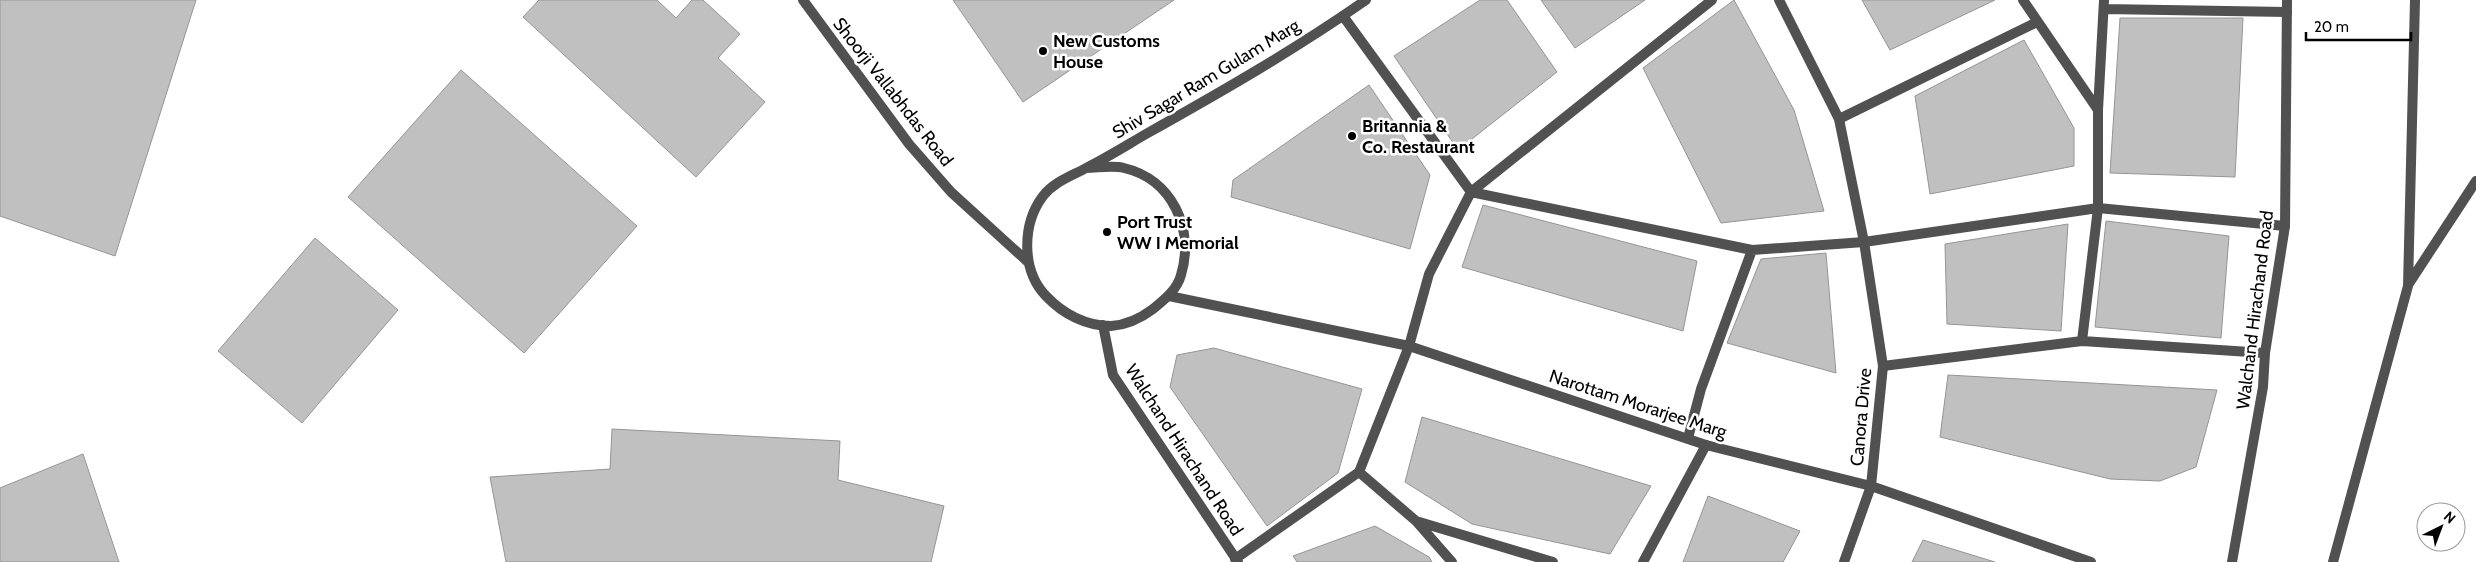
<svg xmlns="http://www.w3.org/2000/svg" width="2476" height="562" viewBox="0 0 2476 562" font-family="Cabin,sans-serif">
  <rect width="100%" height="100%" fill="#fff"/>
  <!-- building -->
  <path fill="#c0c0c0" stroke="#959595" d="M0 0H196L115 256 0 216Z
    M539 0H657L676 18 692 0H703L740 34 718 58 765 102 696 177 523 17Z
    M953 0H1174L1023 102Z
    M1480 0H1507L1557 72 1458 150 1394 56Z
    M1541 0H1645L1575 48Z
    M1734 0 1794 110 1824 211 1721 223 1643 68Z
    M1862 0H1995L1890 50Z
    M2120 18H2243L2235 177 2110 173Z
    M2024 40 2074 128V166L1930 194 1915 96Z
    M461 70 637 226 524 353 348 197Z
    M1369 85 1430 175 1410 249 1231 197 1233 180Z
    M1483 205 1697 261 1683 331 1462 267Z
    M2106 221 2229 236 2221 338 2095 327Z
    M2068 224 2061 331 1947 324 1945 244Z
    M315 238 398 310 302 423 218 351Z
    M1826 253 1836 373 1727 343 1761 259Z
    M1214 348 1362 389 1338 473 1267 526 1170 387 1177 355Z
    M1948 375 2217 390 2196 467 2160 481 2110 479 1940 437Z
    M1422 417 1651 486 1610 554 1472 524 1405 482Z
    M612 429 840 441 838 480 944 506 931 562H506L490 477 610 469Z
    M83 454 119 562H0V488Z
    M1708 496 1800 531 1783 562H1683Z
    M1375 526 1429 557 1432 562H1297L1293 556Z
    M1923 540 1995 562H1912Z"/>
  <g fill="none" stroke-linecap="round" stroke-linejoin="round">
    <!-- service -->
    <path stroke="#515151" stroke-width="10" d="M2023 0 2098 110
      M2104 9 2287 12
      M1343 16 1471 192 1752 250 1701 389 1688 438
      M1839 119 2037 22
      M1752 250 1864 242 2098 208 2285 226
      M2408 285 2476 181
      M2082 341 2098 208V110L2104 0
      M1883 366 2082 341 2265 353
      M1359 472 1416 521 1452 562
      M1416 521 1553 562
      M1235 559 1359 472 1409 346 1429 274 1471 192 1712 0
      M1643 562 1706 445
      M2333 562 2408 286 2415 0"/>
    <!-- minor -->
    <path stroke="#515151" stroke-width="10" d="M1779 0 1839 119 1864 242 1883 366 1871 486 1844 562
      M1169 296 1409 346 1706 445 1871 486 2091 562"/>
    <!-- tertiary -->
    <path stroke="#515151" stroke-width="10" d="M803 0 909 144 951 192 1028 262
      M1086 168C1098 168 1113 165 1124 168 1172 179 1195 229 1181 275 1177 290 1164 300 1153 309 1141 318 1126 325 1111 326 1086 326 1063 314 1046 296 1021 270 1022 224 1043 196 1055 181 1072 176 1088 167 1108 157 1127 145 1146 134 1221 92 1296 49 1366 0
      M1103 325 1113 375 1238 562
      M2232 562 2263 387 2265 353 2285 226 2287 0"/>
  </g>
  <!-- markers -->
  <g fill="#000" stroke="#fff" stroke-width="2">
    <circle cx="1043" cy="51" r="5"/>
    <circle cx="1352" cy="136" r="5"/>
    <circle cx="1107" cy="232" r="5"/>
  </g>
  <g text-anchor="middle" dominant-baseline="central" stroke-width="5" stroke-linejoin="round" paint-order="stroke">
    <!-- poi labels -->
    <g font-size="18" font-weight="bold" fill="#000" stroke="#fff" text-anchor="start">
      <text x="1053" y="41">New Customs<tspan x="1053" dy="21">House</tspan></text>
      <text x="1362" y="126">Britannia &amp;<tspan x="1362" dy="21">Co. Restaurant</tspan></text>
      <text x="1117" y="222">Port Trust<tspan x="1117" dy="21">WW I Memorial</tspan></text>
    </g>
    <!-- street labels -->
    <g font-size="18" fill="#000" stroke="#fff">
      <text transform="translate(1206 79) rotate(-31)">Shiv Sagar Ram Gulam Marg</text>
      <text transform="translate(893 92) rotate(52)">Shoorji Vallabhdas Road</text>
      <text transform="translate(2255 310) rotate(-83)">Walchand Hirachand Road</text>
      <text transform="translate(1638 404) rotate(18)">Narottam Morarjee Marg</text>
      <text transform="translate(1861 417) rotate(-85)">Canora Drive</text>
      <text transform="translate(1184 450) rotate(57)">Walchand Hirachand Road</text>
    </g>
  </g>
  <!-- north arrow -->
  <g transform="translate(2441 527) rotate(42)"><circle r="24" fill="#ffffff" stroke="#999999"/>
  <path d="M0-4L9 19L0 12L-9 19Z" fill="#000000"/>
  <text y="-8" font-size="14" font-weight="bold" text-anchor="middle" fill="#000000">N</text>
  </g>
  <!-- scale -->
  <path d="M2306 32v8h105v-8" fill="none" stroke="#000000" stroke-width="2.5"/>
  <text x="2314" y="32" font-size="15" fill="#000000" stroke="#ffffff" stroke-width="4" paint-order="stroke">20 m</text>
</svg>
